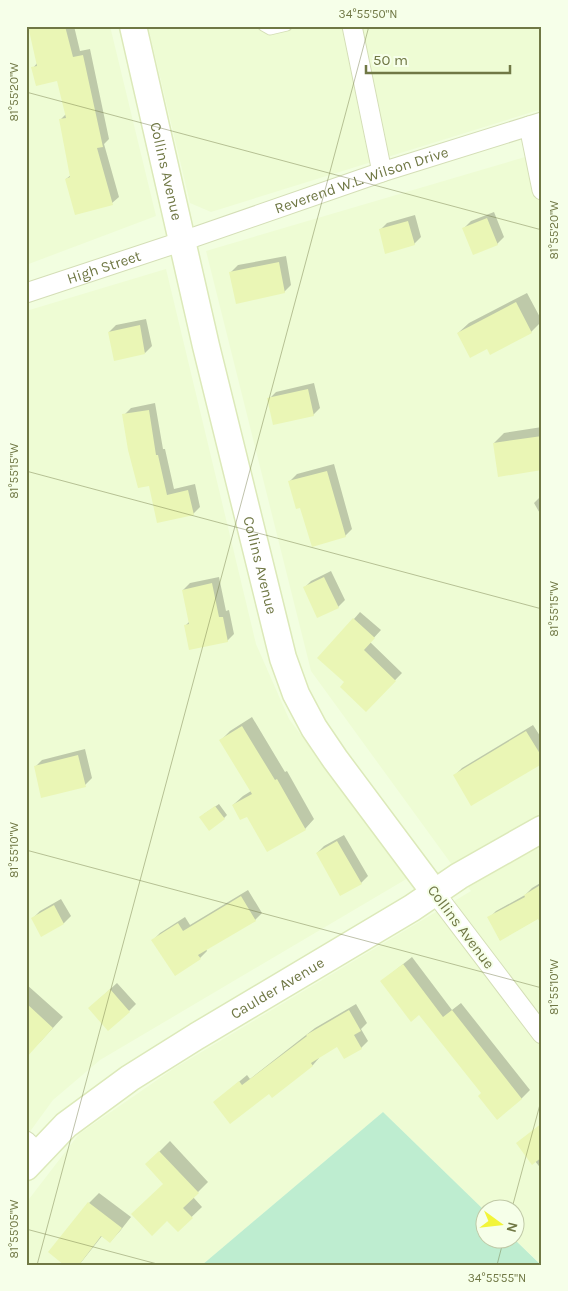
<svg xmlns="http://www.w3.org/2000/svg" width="568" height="1291" viewBox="0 0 568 1291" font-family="Karla,sans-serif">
  <rect width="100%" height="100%" fill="#f2fee0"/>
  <!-- residential -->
  <path fill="#eefcd4" d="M26 26H110L156 216 26 265Z
    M148 26H542V109L211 212 190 203Z
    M542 152V1265L514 1239 516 1238V1208H486L485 1211 383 1112 202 1265H26V1203L79 1134 173 1069 471 891 311 671 206 251Z
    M166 269 256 644 289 719 408 878 100 1060 53 1100 26 1137V311Z"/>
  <!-- green -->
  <path fill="#beedd0" d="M383 1112 485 1211 486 1238 514 1239 541 1265H202Z"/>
  <!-- shadow -->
  <path fill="#0003" d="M29 26H74L80 51 90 49 109 139 104 144 119 197 112 203 66 179 71 175 60 120 66 114 58 79 33 68 38 62Z
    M494 212 504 237 497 244 464 228 471 221Z
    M415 215 421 237 414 244 380 230 387 223Z
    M286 256 291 285 284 292 231 272 238 265Z
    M527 293 542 321 531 332 491 353 488 347 458 333 469 323Z
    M146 319 152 346 145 353 109 332 116 325Z
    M314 383 320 408 313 415 269 399 276 392Z
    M155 403 163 449H165L174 489 195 484 200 507 193 514 150 484 124 415 131 408Z
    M542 427V469L494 443 504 433Z
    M334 464 352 529 345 536 301 506 290 481 297 474Z
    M541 496H542V517L534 503Z
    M331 571 345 600 338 607 304 588 311 581Z
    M219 577 226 611 229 610 234 634 227 641 186 625 190 621 183 590 190 583Z
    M360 612 381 630 370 642 402 673 366 710 346 682 354 619Z
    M252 717 285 772 287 771 314 819 305 829 248 815 233 805 243 796 251 791 221 740 230 731Z
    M533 725 542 739V763L455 775 462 768Z
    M85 749 92 778 85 785 35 767 42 760Z
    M219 804 227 815 224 818 204 814Z
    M344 835 368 876 361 883 317 853 324 846Z
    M542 882V916L500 940 489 918 496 911 525 895 532 888Z
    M248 890 262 913 255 920 206 949 207 951 200 958 153 940 160 933 185 917 190 925Z
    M61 899 71 916 64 923 42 935 33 918 40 911Z
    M412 957 452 1010 461 1003 530 1090 521 1099 483 1093 419 1013 382 981Z
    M117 983 136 1004 129 1011 96 1002Z
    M26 984 63 1017 40 1042 26 1048Z
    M356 1004 367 1023 361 1029 368 1041 361 1048 338 1045 318 1057 319 1058 313 1065 272 1096 269 1092 215 1102 247 1075 250 1079 315 1028Z
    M542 1123V1170L535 1161Z
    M170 1141 208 1182 193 1197 202 1207 178 1230 165 1183 147 1164Z
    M99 1193 131 1217 120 1231 110 1242 102 1236 79 1265 50 1252 89 1203Z"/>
  <!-- building -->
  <path fill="#eaf6b5" d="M28 26H65L73 57 83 55 103 147 97 148 113 205 75 215 65 179 70 177 59 119 66 118 57 81 36 86 31 67 37 66Z
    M487 218 498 245 473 255 462 228Z
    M408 221 415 245 385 254 379 229Z
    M279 262 285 293 236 304 229 272Z
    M516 302 532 333 490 355 487 349 470 358 457 333Z
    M140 325 145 354 114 361 108 332Z
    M308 389 314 416 273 425 267 398Z
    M149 410 156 455H158L167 495 188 490 194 515 157 523 149 486 138 488 128 450 122 414Z
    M542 436V470L498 477 493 443Z
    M327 471 346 537 312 547 300 508 296 509 288 481Z
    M324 577 339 608 317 618 303 587Z
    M212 583 219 617H223L228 642 189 650 184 625 189 624 182 590Z
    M353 618 375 638 364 650 396 681 366 712 340 687 344 682 317 658Z
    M242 726 275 780 277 779 306 830 267 852 247 817 240 820 232 805 252 794 219 740Z
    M526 731 542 757V764L471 806 453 775Z
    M78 755 86 787 41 798 34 766Z
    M215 806 225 819 209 831 199 817Z
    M337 841 362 884 340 896 316 853Z
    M542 884V926L538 919 500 941 487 917 525 897 524 895Z
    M241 896 256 921 198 955 201 959 175 976 151 940 178 923 183 931Z
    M54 905 64 924 41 937 31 918Z
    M403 964 443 1017 452 1010 522 1099 497 1120 478 1096 481 1093 419 1015 411 1022 380 981Z
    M110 989 130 1012 108 1031 88 1008Z
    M26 1003 53 1028 26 1058Z
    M349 1010 361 1031 354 1035 362 1049 344 1059 337 1047 311 1063 313 1066 272 1098 269 1094 230 1124 213 1102 239 1081 242 1085 307 1036 306 1035Z
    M542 1123V1157L532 1165 516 1143Z
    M159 1151 199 1193 183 1208 193 1218 178 1232 167 1221 152 1236 131 1214 163 1184 145 1164Z
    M88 1202 122 1228 110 1243 101 1236 79 1265H64L48 1252Z"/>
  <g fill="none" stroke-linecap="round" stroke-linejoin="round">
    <defs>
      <path id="lane" d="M263 26 270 30 287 26"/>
      <g id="street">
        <path d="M352 26 382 172"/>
        <path d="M529 126 542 190"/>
        <path id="s1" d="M26 293 183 241 382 172 542 122"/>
        <path d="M435 893 542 1034"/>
        <path d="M26 1141 38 1153"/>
      </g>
      <g id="secondary">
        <path id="s2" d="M133 26 206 346 283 658 296 694 314 728 335 759 435 893"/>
        <path id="s3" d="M26 1167 66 1125 130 1078 197 1036 412 908 459 876 542 829"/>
      </g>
    </defs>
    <!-- lane casing -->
    <use href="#lane" stroke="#d4deb6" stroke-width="11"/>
    <!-- street casing -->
    <use href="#street" stroke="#d4deb6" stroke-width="21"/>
    <!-- secondary casing -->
    <use href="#secondary" stroke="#dce9b9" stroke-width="29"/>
    <!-- lane -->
    <use href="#lane" stroke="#fff" stroke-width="9"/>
    <!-- street -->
    <use href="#street" stroke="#fff" stroke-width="19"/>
    <!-- secondary -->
    <use href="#secondary" stroke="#fff" stroke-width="26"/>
  </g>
  <!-- ticks -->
  <path fill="none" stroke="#707845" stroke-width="1" stroke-opacity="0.45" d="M26 92 542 230M26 471 542 609M26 850 542 988M512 1208 542 1097M26 1229 161 1265M37 1265 369 26M497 1265 504 1238"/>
  <g text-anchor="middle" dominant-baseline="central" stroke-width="4" stroke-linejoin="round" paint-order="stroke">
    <!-- street labels -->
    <g font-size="15" fill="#707845" stroke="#f6ffe9">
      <text stroke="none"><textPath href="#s2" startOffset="149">Collins Avenue</textPath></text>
      <text stroke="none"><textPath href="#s1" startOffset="354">Reverend W.L. Wilson Drive</textPath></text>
      <text stroke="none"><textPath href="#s1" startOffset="82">High Street</textPath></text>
      <text stroke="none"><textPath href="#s2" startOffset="554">Collins Avenue</textPath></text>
      <text transform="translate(461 927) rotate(53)">Collins Avenue</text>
      <text stroke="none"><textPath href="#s3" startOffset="310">Caulder Avenue</textPath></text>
    </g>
  </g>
  <!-- border -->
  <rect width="568" height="1291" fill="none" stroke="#f6ffe9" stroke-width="55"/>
  <!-- north arrow -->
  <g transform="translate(500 1224) rotate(105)"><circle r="24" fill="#f6ffe9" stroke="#c0c9a7"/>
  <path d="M0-4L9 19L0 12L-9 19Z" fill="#f2f539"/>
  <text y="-8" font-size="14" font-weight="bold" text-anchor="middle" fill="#707845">N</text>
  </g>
  <!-- scale -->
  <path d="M366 65v8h144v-8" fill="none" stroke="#707845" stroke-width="2.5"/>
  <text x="373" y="65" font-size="15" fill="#707845" stroke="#f6ffe9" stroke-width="4" paint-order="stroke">50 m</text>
  <rect x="28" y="28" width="512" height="1236" fill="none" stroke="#707845" stroke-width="2"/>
  <g font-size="12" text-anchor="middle" fill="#707845">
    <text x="368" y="18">34°55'50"N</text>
    <text transform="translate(14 92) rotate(-90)" y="4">81°55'20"W</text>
    <text transform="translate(554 230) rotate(-90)" y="4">81°55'20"W</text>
    <text transform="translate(14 471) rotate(-90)" y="4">81°55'15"W</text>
    <text transform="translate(554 609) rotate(-90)" y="4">81°55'15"W</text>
    <text transform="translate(14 850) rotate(-90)" y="4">81°55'10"W</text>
    <text transform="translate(554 987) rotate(-90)" y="4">81°55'10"W</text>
    <text transform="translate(14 1229) rotate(-90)" y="4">81°55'05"W</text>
    <text x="497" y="1282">34°55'55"N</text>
  </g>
</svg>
